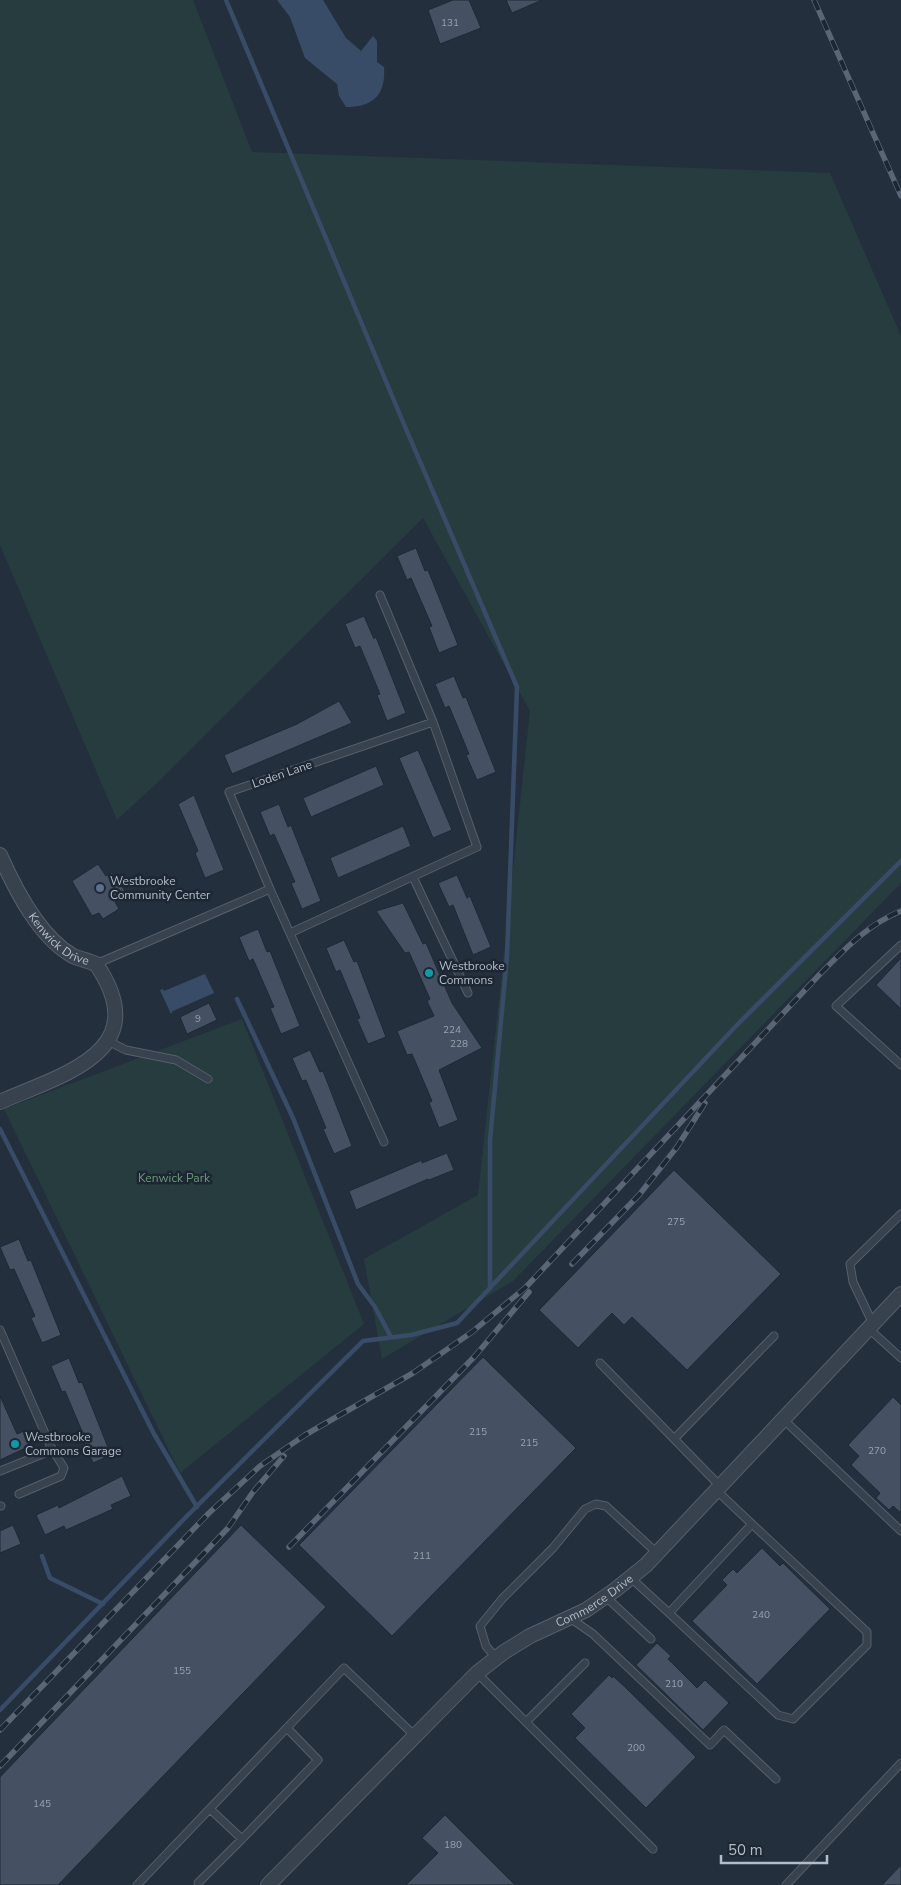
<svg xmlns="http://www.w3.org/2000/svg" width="901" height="1885" viewBox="0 0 901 1885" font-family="'Nunito Sans',sans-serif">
  <rect width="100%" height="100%" fill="#242f3e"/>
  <!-- green -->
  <path fill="#263c3f" d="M0 0H193L252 152 830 173 901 336V883L513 1281 382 1359 364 1259 478 1195 530 711 423 518 158 782 117 820 0 545Z
    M242 1019 364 1324 180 1473 4 1109Z"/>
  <!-- water -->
  <path fill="#394c67" d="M277 0H323L346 38 361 51 373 36 377 41V62L384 67C386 95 373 107 346 107L339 96 337 84 305 58 290 17Z
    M205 974 214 993 173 1011 171 1014 160 990 163 989 164 991Z"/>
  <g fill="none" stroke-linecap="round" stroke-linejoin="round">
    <!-- stream -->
    <path stroke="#394c67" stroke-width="4.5" d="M226 0 403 422 517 687 507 956 490 1141V1288
      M237 999 293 1118 358 1284 375 1307 391 1337
      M0 1129 154 1434 197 1507
      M42 1556 50 1578 103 1604
      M0 1710 185 1518 363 1341 411 1335 457 1323 736 1026 901 861"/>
  </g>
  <!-- building -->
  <path fill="#455162" stroke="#1f2835" d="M453 0H469L481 28 440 44 428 10Z
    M506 0H542L512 13Z
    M416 548 425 571 428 570 458 645 439 653 429 627 432 626 411 578 407 580 397 556Z
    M364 616 374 639 376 637 406 713 387 721 377 695 380 694 360 646 355 648 345 624Z
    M454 676 463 698 466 697 496 772 477 780 466 755 469 754 449 706 445 708 435 684Z
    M339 701 352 723 232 774 224 755 297 724Z
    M418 750 452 830 433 838 399 758Z
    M376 766 384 785 311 817 303 798Z
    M194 795 224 870 205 878 195 853 198 851 178 804Z
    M279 804 288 827 291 825 321 901 302 909 291 883 295 882 274 834 270 836 260 812Z
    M403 826 411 846 338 878 330 858Z
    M98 864 106 876 112 872 127 894 115 902 119 909 103 919 99 913 92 916 72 881Z
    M457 875 467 898 470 896 491 947 473 955 453 905 449 907 438 883Z
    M403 903 423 944 426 943 452 1003 482 1048 439 1070 458 1120 439 1128 429 1103 432 1101 412 1054 407 1055 397 1031 434 1016 427 1001 430 999 409 952 405 953 376 911Z
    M258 929 267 952 270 951 300 1026 281 1034 270 1008 274 1007 253 959 249 961 239 937Z
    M344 940 354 962 357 961 386 1037 368 1044 357 1019 360 1018 340 970 336 972 326 948Z
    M901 958V1009L876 985Z
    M209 1003 217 1020 187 1034 180 1017Z
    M310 1050 320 1072 323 1071 352 1146 334 1154 323 1129 326 1128 306 1080 302 1081 292 1058Z
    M447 1153 454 1170 429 1180 428 1179 356 1210 349 1191 422 1160V1163Z
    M674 1170 781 1274 687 1370 632 1317 624 1325 612 1313 578 1348 539 1310Z
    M19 1239 28 1261 31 1260 61 1335 42 1343 31 1318 35 1316 14 1269 10 1270 0 1247Z
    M483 1357 576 1448 392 1636 299 1545Z
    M69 1358 79 1383 82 1382 111 1455 93 1463 82 1437 84 1436 65 1391 62 1392 51 1366Z
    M0 1396 17 1434 24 1431 30 1446 0 1460Z
    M893 1397 901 1405V1513L893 1506 889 1510 876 1498 880 1493 851 1465 859 1456 848 1445Z
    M122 1476 131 1496 111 1505 113 1509 66 1530 64 1526 45 1535 36 1515 58 1505 59 1508Z
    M13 1525 21 1544 0 1553V1531Z
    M241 1525 326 1607 58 1885H0V1777Z
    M762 1548 780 1566 783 1563 830 1609 757 1684 692 1621 727 1585 722 1580 733 1569 737 1573Z
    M657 1643 671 1656 668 1659 697 1688 705 1680 729 1703 703 1730 636 1665Z
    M609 1675 612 1678 613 1676 625 1687 696 1757 646 1808 575 1738 585 1728 571 1714Z
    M445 1815 515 1885H406L438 1853 422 1838Z
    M901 1865V1885H882Z"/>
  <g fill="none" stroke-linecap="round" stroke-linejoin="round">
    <defs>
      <path id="lane" d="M380 595 433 722
        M413 877 468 993
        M270 889 229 792 433 722 477 847 290 933
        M901 945 836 1006 901 1065
        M96 964 270 889 384 1142
        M108 1041 126 1050 176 1060 208 1079
        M873 1324 853 1282 850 1264 901 1214
        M868 1328 901 1358
        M0 1330 51 1447 45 1453 0 1471
        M600 1363 720 1486
        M783 1419 901 1531
        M675 1438 774 1336
        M19 1494 61 1476 64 1468 51 1447
        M0 1506H1
        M631 1578 669 1613 752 1524 716 1490
        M606 1597 651 1639
        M669 1613 778 1715 793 1719 867 1645V1632L752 1524
        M570 1618 593 1634 710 1745 724 1730 776 1779
        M496 1658 486 1646 480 1626 502 1599 553 1548 585 1509 596 1504 606 1506 657 1553
        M477 1673 653 1849
        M526 1722 585 1663
        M210 1809 242 1839 318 1760 287 1728
        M198 1883 242 1839
        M137 1885 344 1668 414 1735
        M786 1885 901 1763"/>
      <g id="street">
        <path id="s1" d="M0 855C15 889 39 937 73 956 80 959 89 961 96 964 156 1052 63 1074 0 1102"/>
        <path id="s2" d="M268 1885 477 1673 504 1652 530 1636 586 1610 615 1590 646 1565 901 1294"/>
      </g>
    </defs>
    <!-- lane casing -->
    <use href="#lane" stroke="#565f6c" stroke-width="9"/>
    <!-- street casing -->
    <use href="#street" stroke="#565f6c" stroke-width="16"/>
    <!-- lane -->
    <use href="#lane" stroke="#38414e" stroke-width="7"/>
    <!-- street -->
    <use href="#street" stroke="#38414e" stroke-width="14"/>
    <defs>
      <path id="rail" d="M814 0 901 196
        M572 1264 639 1195 677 1147 705 1103
        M289 1547 475 1356 529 1292
        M0 1730 209 1513 260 1466 305 1435 413 1373 472 1332 526 1287 820 974C844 950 868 924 901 911
        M0 1766 228 1528 253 1492 284 1456"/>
    </defs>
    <!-- rail casing -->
    <use href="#rail" stroke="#5a6575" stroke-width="5.5"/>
    <!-- rail -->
    <use href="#rail" stroke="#1d2633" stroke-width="4" stroke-dasharray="11" stroke-linecap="butt"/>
  </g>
  <!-- markers -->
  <circle fill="#5c6f8a" stroke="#1d2633" stroke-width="2" cx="100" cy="888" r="5"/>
  <g fill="#0f9aa8" stroke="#1d2633" stroke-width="2">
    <circle cx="429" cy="973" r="5"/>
    <circle cx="15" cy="1444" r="5"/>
  </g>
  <g text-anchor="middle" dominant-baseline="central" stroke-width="5" stroke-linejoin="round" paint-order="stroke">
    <!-- number labels -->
    <g font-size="10" fill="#98a1af">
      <text x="450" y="23">131</text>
      <text x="198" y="1019">9</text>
      <text x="452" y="1030">224</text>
      <text x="459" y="1044">228</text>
      <text x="676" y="1222">275</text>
      <text x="478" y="1432">215</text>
      <text x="529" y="1443">215</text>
      <text x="877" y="1451">270</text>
      <text x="422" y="1556">211</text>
      <text x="761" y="1615">240</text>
      <text x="182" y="1671">155</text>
      <text x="674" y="1684">210</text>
      <text x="636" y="1748">200</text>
      <text x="42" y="1804">145</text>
      <text x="453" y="1845">180</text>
    </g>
    <!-- street labels -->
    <g font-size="12" fill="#b4bcc9" stroke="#1d2633">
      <text transform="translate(282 774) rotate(-19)">Loden Lane</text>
      <text stroke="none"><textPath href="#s1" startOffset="105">Kenwick Drive</textPath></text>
      <text stroke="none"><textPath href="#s2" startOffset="436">Commerce Drive</textPath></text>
    </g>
    <!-- poi labels -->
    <g font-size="12" fill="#b4bcc9" stroke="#1d2633" text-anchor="start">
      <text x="110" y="881">Westbrooke<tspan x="110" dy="14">Community Center</tspan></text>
      <text x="439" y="966">Westbrooke<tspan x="439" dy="14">Commons</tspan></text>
      <text x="25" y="1437">Westbrooke<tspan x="25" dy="14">Commons Garage</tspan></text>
    </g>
    <!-- park labels -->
    <g font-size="12" fill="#6b9a76" stroke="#1d2633">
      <text x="174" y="1178">Kenwick Park</text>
    </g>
  </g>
  <!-- scale -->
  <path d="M721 1855v8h106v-8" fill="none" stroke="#b4bcc9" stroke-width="2.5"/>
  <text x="728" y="1855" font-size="15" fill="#b4bcc9" stroke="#1d2633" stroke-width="4" paint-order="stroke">50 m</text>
</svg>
